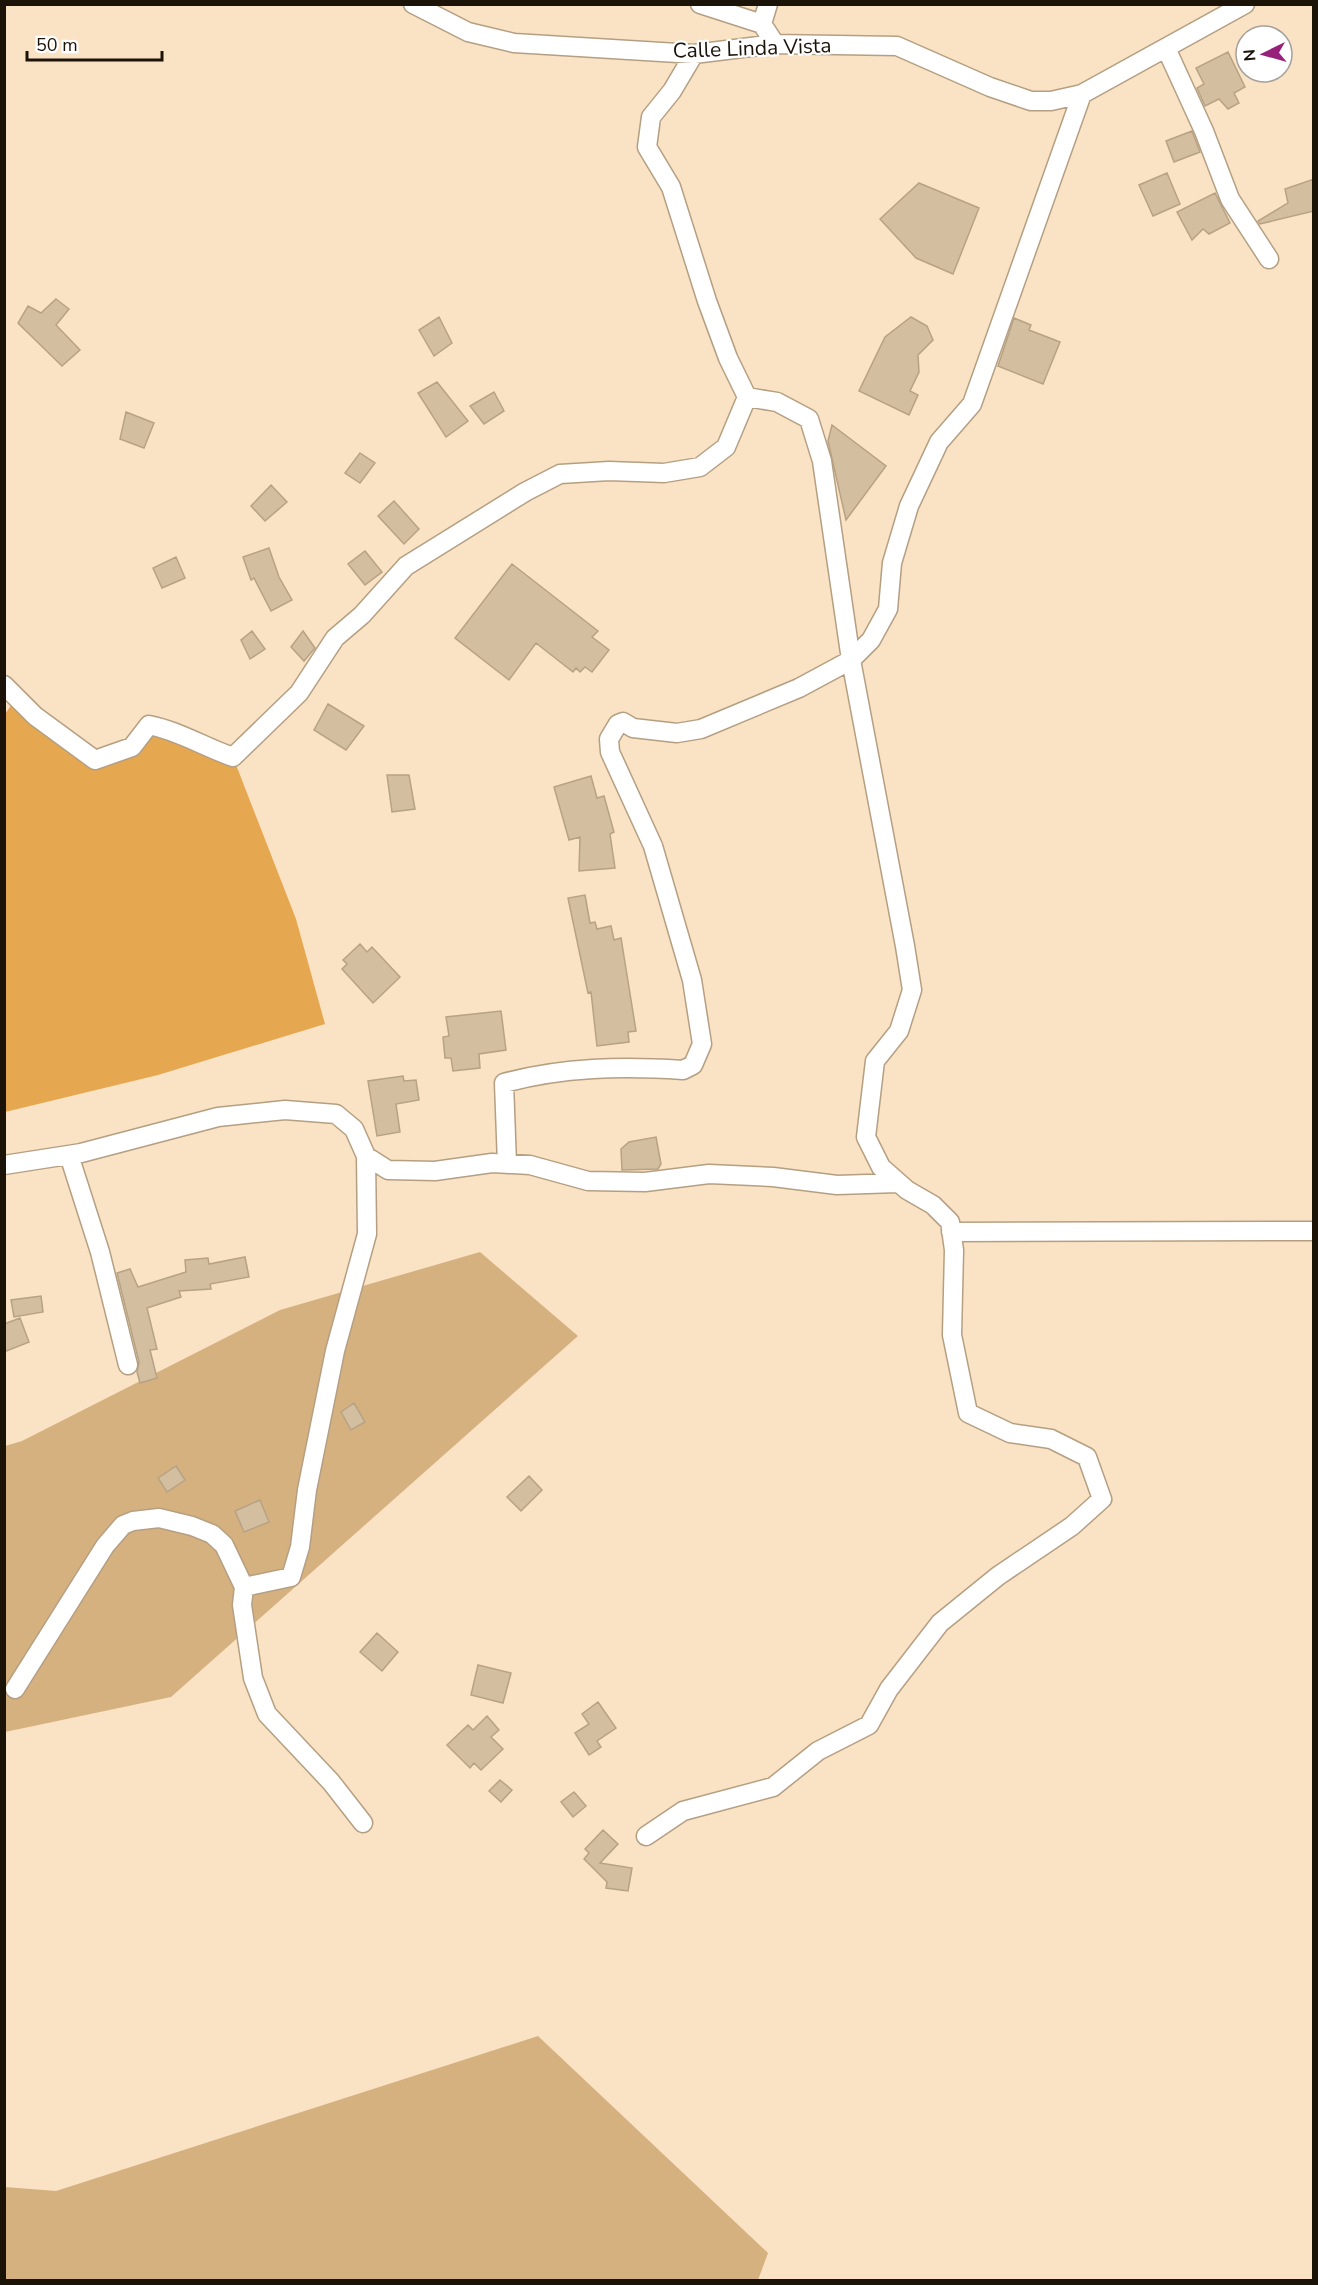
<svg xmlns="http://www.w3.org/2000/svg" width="1318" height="2285" viewBox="0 0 1318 2285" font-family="'Nunito Sans',sans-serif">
  <rect width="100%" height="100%" fill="#fae2c4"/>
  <!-- green -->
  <path fill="#d6b180" d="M480 1252 578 1336 171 1697 5 1732V1446L22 1441 280 1310Z
    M538 2036 768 2253 758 2280H5V2187L56 2191Z"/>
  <!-- forest -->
  <path fill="#e5a850" d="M17 697 95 760 149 725 233 757 296 919 325 1024 158 1075 5 1112V714Z"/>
  <!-- building -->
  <path fill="#d3bea0" stroke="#b7a285" stroke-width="1.5" d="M1228 52 1245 87 1234 93 1239 103 1228 109 1219 99 1205 106 1197 88 1204 84 1196 68Z
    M1192 131 1200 152 1174 162 1166 141Z
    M1167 173 1180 204 1153 216 1139 185Z
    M1314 179V211L1260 224 1258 221 1288 203 1285 189Z
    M919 183 979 208 953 274 916 258 880 219Z
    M1215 193 1230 223 1209 234 1203 229 1192 240 1177 212Z
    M56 299 69 309 56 325 80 350 62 366 18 323 28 306 41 313Z
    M439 317 452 343 434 356 419 330Z
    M911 317 927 326 933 340 918 355 919 372 910 391 918 395 909 415 859 391 885 337Z
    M1014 318 1031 325 1029 330 1060 342 1043 384 998 366Z
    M437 382 468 421 446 437 418 393Z
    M494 392 504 411 484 424 470 406Z
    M126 412 154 423 144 448 120 439Z
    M832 425 886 466 846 520 828 441Z
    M360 453 375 463 360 483 345 473Z
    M271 485 287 502 265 521 251 506Z
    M394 501 419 529 404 544 378 516Z
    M269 548 279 577 292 600 271 611 254 578 251 580 243 557Z
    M365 551 382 572 365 585 348 564Z
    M176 557 185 578 162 588 153 568Z
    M512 564 598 631 592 637 609 650 592 672 585 667 580 672 576 668 573 672 536 643 509 680 455 638Z
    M252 631 265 649 250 659 241 640Z
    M303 631 315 648 304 661 291 647Z
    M328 704 364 726 346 750 314 730Z
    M387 775H409L415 809 392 812Z
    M591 776 597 798 604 796 614 832 610 834 615 868 579 871 580 837 569 840 554 787Z
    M585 895 590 923 595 922 597 929 611 926 614 940 621 938 636 1031 628 1032 629 1042 597 1046 591 992 588 993 568 898Z
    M360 944 367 952 372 947 400 977 373 1003 342 969 347 964 343 960Z
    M501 1011 506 1050 479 1054 480 1068 453 1071 451 1058H445L443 1037 449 1036 446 1017Z
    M403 1076 404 1081 416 1080 419 1100 396 1104 400 1132 377 1136 368 1081Z
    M656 1137 661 1164 658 1169 622 1170 621 1149 629 1142Z
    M245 1257 249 1277 210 1284 211 1289 179 1291 181 1297 147 1308 157 1349 150 1350 157 1378 140 1383 137 1372 139 1362 117 1273 130 1269 138 1287 186 1272 185 1260 208 1258 209 1264Z
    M41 1296 43 1312 14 1317 11 1300Z
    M20 1318 29 1342 4 1352V1324Z
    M354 1403 365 1422 351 1430 341 1412Z
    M176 1466 185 1480 167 1492 158 1478Z
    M529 1476 542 1490 521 1511 507 1497Z
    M260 1500 269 1522 244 1532 235 1511Z
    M377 1633 398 1652 382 1671 360 1652Z
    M478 1665 511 1673 503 1703 471 1695Z
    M598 1702 616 1728 597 1741 601 1747 589 1755 575 1733 589 1724 582 1714Z
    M487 1716 499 1730 491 1737 503 1749 481 1770 474 1763 470 1768 447 1745 468 1725 473 1730Z
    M500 1780 512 1790 501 1802 489 1791Z
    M574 1792 586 1806 573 1817 561 1802Z
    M603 1830 618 1844 600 1863 632 1868 628 1891 606 1888 607 1882 584 1859 589 1853 585 1849Z"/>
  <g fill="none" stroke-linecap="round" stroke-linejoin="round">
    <defs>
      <path id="minor" d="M413 4 468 32 514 43 694 54 775 44 897 46 990 87 1031 101H1051L1082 94 1245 4
        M700 4 762 24 775 44
        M762 24 768 4
        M1166 48 1204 131 1230 199 1269 259
        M4 685 35 716 95 760 132 747 149 725C179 731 204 747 233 757L299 693 335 638 362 615 406 566 525 492 560 474 609 471 664 473 700 467 726 447 747 397
        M69 1155 100 1252 128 1365
        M507 1164 504 1083C563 1067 622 1066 683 1070L693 1065 702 1044 692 980 653 846 610 752 609 739 618 724 623 722 633 728 677 733 701 729 799 688 851 660 871 640 888 609 892 563 909 506 939 442 972 404 1082 94
        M4 1165 81 1153 218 1117 285 1110 336 1114 354 1129 366 1156 388 1170 435 1171 492 1163 530 1165 588 1181 645 1182 709 1174 773 1177 837 1185 898 1183
        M951 1232 1314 1231
        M15 1689 105 1546 123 1525 133 1521 159 1518 192 1526 212 1534 224 1545 244 1587
        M363 1823 331 1782 267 1714 253 1678 242 1605 244 1587 291 1577 300 1547 307 1490 335 1351 367 1234 366 1156
        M646 1836 683 1811 773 1787 818 1751 869 1725 889 1689 940 1623 998 1576 1072 1526 1102 1499 1087 1457 1051 1439 1010 1433 968 1413 952 1335 954 1250 950 1222 933 1205 907 1190 881 1167 866 1137 875 1061 899 1031 912 990 905 946 851 660 822 461 809 419 777 402 747 397 728 358 707 301 671 187 647 147 651 117 672 91 694 54"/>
    </defs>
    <!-- minor casing -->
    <use href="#minor" stroke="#b59f82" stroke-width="21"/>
    <!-- minor -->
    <use href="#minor" stroke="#fff" stroke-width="18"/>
  </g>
  <g text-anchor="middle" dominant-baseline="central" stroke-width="4.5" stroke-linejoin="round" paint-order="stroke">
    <!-- street labels -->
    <g font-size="21" fill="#1b1308" stroke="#fff">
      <text transform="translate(752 48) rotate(-2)">Calle Linda Vista</text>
    </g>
  </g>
  <!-- border -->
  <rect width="1318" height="2285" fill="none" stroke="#1b1308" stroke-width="12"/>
  <!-- north arrow -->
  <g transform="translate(1264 54) rotate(265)"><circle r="28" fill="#ffffff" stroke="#a4a19c" stroke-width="1.5"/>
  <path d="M0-4.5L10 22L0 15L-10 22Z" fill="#97207b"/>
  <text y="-9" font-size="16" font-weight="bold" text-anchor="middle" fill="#1b1308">N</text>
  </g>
  <!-- scale -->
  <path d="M27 51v9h135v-9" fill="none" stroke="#1b1308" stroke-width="3"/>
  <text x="36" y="51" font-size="18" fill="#1b1308" stroke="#ffffff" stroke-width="4.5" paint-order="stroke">50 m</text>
</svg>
